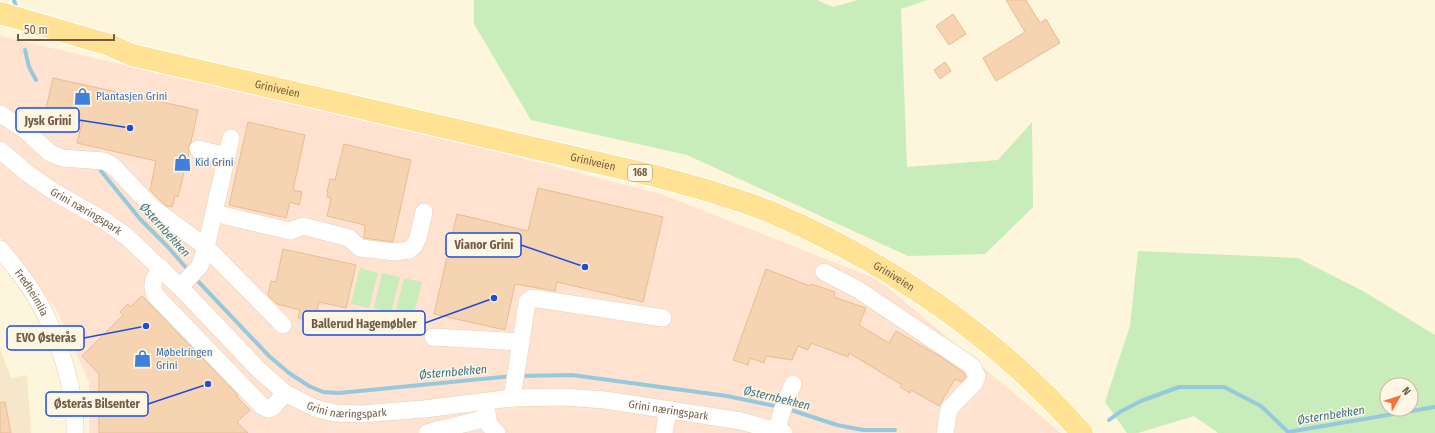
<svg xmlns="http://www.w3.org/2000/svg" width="1435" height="433" viewBox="0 0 1435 433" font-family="'Fira Sans Condensed',sans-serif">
  <rect width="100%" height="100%" fill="#fef5dd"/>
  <!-- residential -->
  <path fill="#f6e7ca" d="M0 348 11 378 27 375 31 433H0Z"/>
  <!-- commercial -->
  <path fill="#ffe3d0" d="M0 36 486 149 661 194 879 280 1061 433H89V382L56 309 0 237Z"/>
  <!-- green -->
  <path fill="#c9ecbb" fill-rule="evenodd" d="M474 0H817L833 7 858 0H927L901 9 907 167 998 160 1032 122 1033 207 985 254 908 256 687 155 531 120 474 24Z
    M1138 251 1298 258 1363 291 1435 335V433H1218L1194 416 1138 433H1127L1105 402 1130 326ZM1387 385H1411V409H1387Z
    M360 268 378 273 369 308 351 304Z
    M382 273 400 277 391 313 374 308Z
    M404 278 422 282 413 317 395 313Z"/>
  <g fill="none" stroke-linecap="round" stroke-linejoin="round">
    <!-- stream -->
    <path stroke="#96c9db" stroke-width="4" d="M14 0 16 7
      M25 50 29 67 36 80
      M101 171 140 219 167 246 189 271
      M195 278 269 356 289 373 309 386 323 392 339 393 512 376
      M519 376 572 375 727 396 780 407
      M788 409 837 425 863 430H895
      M1109 420 1120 412 1141 401 1179 387H1224L1261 406 1288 432 1435 407"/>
  </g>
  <!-- building -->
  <path fill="#f6d4b2" stroke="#e9bc91" d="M1006 0H1026L1040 23 1046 19 1060 43 996 81 983 58 1025 32Z
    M953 14 966 34 949 45 936 26Z
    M945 62 951 71 940 79 934 70Z
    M53 78 198 110 191 142 188 147 189 152 178 197 175 196 172 207 167 206 160 200 150 190 156 161 77 143 82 122 45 113Z
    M248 122 305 135 293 190 302 192 299 205 290 202 286 218 229 205Z
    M344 144 411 160 393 242 364 238 365 225 327 216 331 198 327 197 328 192H327L330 179 335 180Z
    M538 188 663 217 643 302 557 282 555 291 515 284 505 330 434 314 457 214 528 231Z
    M283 249 356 265 346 308 319 302 314 322 298 318 300 310 277 304 268 295 271 281 276 282Z
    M766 269 810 286 811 284 835 292 834 297 866 308 859 325 889 343 896 331 941 357 964 373 966 377 961 382 955 379 939 406 911 390 910 393 900 387 902 385 849 353 848 357 811 343 808 350 798 346 792 360 766 356 764 363 750 358 748 365 733 360Z
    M142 296 238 395 236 396 250 410 237 422 248 433H99V374L82 356 123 315 120 312 128 304 130 307Z
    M5 402 11 433H0V403Z"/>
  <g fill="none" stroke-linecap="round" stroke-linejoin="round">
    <defs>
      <g id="minor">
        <path d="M0 114 25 130 50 153 62 158 104 161 112 165 153 208 206 247 283 325"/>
        <path d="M198 149 227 156"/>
        <path id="s1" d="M0 150 27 173 56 193 105 221 126 236 180 287 257 368 285 393 315 408 334 413 361 414 424 409 512 398 563 397 605 400 741 421 784 433"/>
        <path d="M214 213 290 231 303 226 349 238 360 248 395 252 409 250 414 246 418 238 424 212"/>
        <path id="s2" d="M0 249C8 259 16 268 23 278 53 318 76 383 75 433"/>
        <path d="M161 268C154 278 150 284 155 295L262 406 268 409 273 407 285 393"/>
        <path d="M824 272 857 289 972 366 977 376 975 382 949 409 945 433"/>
        <path d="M180 287 200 266 206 247 231 138"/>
        <path d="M433 337 521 342 527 302 532 298 663 318"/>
        <path d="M512 398 521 342"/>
        <path d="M486 407 489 425 497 433"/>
        <path d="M777 430 782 411 793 384"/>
        <path d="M427 433C447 426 467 425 487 417"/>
        <path d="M664 433 668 409"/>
      </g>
      <g id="major">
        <path id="s3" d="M0 13 110 45 132 55 651 175C692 186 734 197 773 213 890 263 998 338 1082 433"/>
      </g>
    </defs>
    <!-- minor casing -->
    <use href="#minor" stroke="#e2d1b8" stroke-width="18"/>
    <!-- major casing -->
    <use href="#major" stroke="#fff" stroke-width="24"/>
    <!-- minor -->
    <use href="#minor" stroke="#fff" stroke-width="17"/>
    <!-- major -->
    <use href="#major" stroke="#ffe293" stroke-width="22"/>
  </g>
  <!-- icons -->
  <defs>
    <symbol id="shop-bare" viewBox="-9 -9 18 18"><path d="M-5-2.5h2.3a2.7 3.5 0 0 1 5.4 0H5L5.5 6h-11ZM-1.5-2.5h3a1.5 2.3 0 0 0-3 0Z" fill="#3f7fe0" stroke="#fff7e5" stroke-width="2.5" paint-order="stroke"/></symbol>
  </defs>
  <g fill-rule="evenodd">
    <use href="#shop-bare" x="70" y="84" width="25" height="25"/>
    <use href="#shop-bare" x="170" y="150" width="25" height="25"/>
    <use href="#shop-bare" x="130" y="346" width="25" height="25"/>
  </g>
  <g text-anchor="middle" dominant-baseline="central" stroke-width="3" stroke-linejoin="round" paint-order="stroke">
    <!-- shield labels -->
    <rect fill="#fff7e5" stroke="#9e8a74" stroke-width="1" x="628" y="165" width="24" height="16" rx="3"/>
    <g font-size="10" font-weight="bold" fill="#755b44">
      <text x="640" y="173">168</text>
    </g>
    <!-- street labels -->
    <g font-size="11" fill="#755b44" stroke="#fff7e5">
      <text stroke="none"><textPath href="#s3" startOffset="288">Griniveien</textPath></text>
      <text stroke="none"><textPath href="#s3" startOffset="612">Griniveien</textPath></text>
      <text stroke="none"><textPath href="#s1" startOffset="106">Grini næringspark</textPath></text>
      <text stroke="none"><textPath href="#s3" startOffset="936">Griniveien</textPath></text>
      <text stroke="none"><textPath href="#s2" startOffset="54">Fredheimlia</textPath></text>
      <text stroke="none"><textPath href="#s1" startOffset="442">Grini næringspark</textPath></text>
      <text stroke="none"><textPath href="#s1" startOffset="766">Grini næringspark</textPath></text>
    </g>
    <!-- shop labels -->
    <g font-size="11" fill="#366cbe" stroke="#fff7e5" text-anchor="start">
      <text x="96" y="96">Plantasjen Grini</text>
      <text x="195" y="162">Kid Grini</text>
      <text x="156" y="352">Møbelringen<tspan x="156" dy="13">Grini</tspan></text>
    </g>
    <!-- water labels -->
    <g font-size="12" font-style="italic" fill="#3c758b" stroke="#fff7e5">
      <text transform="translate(165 230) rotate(48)">Østernbekken</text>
      <text transform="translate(453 372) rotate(-5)">Østernbekken</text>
      <text transform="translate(777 398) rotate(14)">Østernbekken</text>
      <text transform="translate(1331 415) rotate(-9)">Østernbekken</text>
    </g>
  </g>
  <!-- callouts -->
  <path fill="none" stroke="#1d4ed8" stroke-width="1.5" d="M130 128L79 120M585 267L521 245M494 298L425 323M146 326L84 338M208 384L148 404"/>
  <g fill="#1d4ed8" stroke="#fff7e5" stroke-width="1.5">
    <circle cx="130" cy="128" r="4"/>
    <circle cx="585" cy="267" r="4"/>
    <circle cx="494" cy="298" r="4"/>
    <circle cx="146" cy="326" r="4"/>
    <circle cx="208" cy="384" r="4"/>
  </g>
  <g fill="#fff7e5" stroke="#1d4ed8" stroke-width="1.5">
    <rect x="16" y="108" width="63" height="24" rx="4"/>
    <rect x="446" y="233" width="75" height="24" rx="4"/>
    <rect x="303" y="311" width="122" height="24" rx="4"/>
    <rect x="7" y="326" width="77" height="24" rx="4"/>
    <rect x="46" y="392" width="102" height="24" rx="4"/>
  </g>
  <g font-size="12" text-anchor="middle" font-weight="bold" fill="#755b44">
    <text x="48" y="125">Jysk Grini</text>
    <text x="484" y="249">Vianor Grini</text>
    <text x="364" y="328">Ballerud Hagemøbler</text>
    <text x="46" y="342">EVO Østerås</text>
    <text x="97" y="408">Østerås Bilsenter</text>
  </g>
  <!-- north arrow -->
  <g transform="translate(1399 397) rotate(51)"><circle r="19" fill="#fff7e5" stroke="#c8b9a5"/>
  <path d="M0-3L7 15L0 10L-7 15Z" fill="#f37536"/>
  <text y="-6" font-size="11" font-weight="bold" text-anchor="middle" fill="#755b44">N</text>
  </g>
  <!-- scale -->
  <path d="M18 34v6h96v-6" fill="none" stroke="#755b44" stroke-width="2"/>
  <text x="24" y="34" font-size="12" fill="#755b44" stroke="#fff7e5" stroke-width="3" paint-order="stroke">50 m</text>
</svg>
